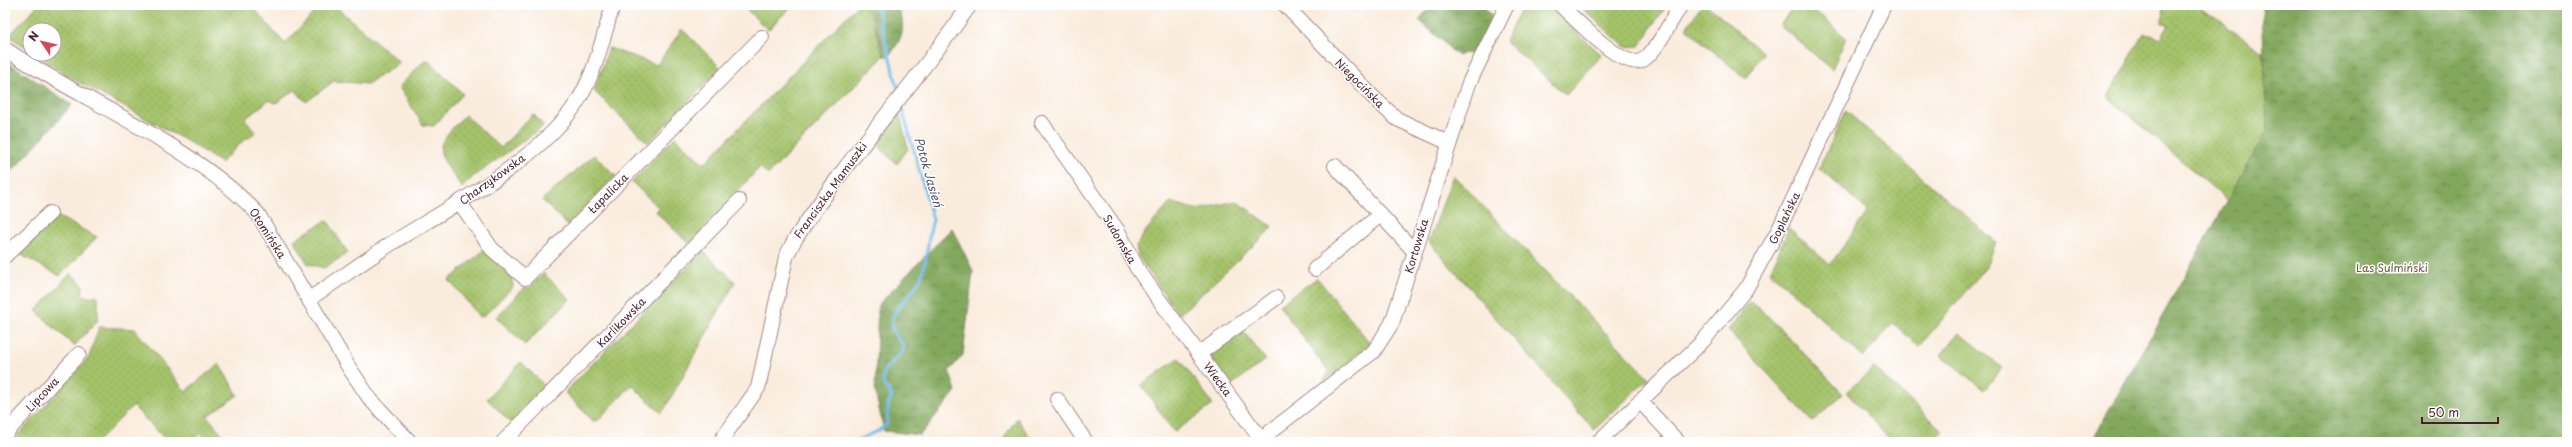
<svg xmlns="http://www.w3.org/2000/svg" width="2572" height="447" viewBox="0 0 2572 447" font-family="'Playpen Sans',sans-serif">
  <defs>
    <pattern id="grass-dots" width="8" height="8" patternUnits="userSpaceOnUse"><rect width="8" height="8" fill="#a3c269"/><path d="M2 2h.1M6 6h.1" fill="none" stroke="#8ea65b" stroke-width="1.8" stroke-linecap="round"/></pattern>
    <pattern id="forest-crowns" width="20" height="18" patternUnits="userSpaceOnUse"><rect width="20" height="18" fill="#82a85d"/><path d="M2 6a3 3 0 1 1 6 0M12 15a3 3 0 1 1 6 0" fill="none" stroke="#6c884d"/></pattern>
    <pattern id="wetland-marsh" width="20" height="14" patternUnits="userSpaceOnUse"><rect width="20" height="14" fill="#a3c269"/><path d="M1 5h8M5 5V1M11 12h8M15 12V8" fill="none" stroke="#8ea65b"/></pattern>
  </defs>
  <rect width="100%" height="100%" fill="#fff"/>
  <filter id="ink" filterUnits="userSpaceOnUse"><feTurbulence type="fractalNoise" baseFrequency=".025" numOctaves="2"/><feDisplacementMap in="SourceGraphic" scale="8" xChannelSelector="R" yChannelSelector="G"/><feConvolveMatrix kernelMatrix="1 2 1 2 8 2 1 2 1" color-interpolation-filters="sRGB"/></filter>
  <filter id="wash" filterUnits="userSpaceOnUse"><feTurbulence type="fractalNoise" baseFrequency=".012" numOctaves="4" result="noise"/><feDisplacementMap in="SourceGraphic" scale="16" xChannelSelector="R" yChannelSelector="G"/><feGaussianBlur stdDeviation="0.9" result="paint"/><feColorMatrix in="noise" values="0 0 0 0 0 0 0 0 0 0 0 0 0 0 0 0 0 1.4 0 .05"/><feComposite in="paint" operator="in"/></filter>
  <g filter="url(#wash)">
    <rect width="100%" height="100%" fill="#faecdd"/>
    <!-- grass -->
    <path fill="url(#grass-dots)" stroke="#76704a" d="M38 5H251L285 44 321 5H334L400 63 367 84 334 81 306 102 295 90 276 103 269 100 245 119 256 132 243 141 221 163 192 144 66 75 35 54H54V30H30V50L9 36Z
      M742 5H793L768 30Z
      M858 5H867L884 56 768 175 760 167 689 244 656 212 659 208 632 182 675 137 704 164Z
      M1523 5H1546L1602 55 1566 95 1505 41Z
      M1586 5H1659L1664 9 1639 46 1625 47 1583 9Z
      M1702 5H1707L1763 53 1746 79 1686 28Z
      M1794 5H1809L1846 38 1832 69 1780 26Z
      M2163 5H2197L2264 53 2268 131 2228 201 2108 97 2144 33 2161 39 2169 25 2162 22Z
      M682 29 721 68 648 143 594 91 609 48 657 65Z
      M426 59 463 94 434 126 423 125 399 87Z
      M1846 111 1996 242 1987 266 1919 347 1893 323 1863 357 1770 272 1789 228 1830 265 1868 211 1819 168Z
      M533 114 544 126 474 176 462 188C436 148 430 151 465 115L501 148Z
      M594 155 616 176 568 226 542 200Z
      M1453 175 1649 378 1594 430 1429 242Z
      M1236 201 1273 227 1179 315 1138 256 1136 246 1148 228 1171 202 1197 210Z
      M55 215 97 237 60 276 16 252Z
      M327 220 348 253 324 268 308 264 294 240Z
      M485 249 512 277 513 287 484 316 480 317 449 280Z
      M703 251 735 282 664 410 661 413 632 385 597 421H593L566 394V391Z
      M71 273 83 285 82 294 90 298 96 295 98 297V320L74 346 36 311Z
      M543 273 570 299 525 345 496 317 524 288H529Z
      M1317 278 1371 344 1324 382 1328 371 1279 305Z
      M1750 302 1766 314 1843 394 1812 422 1728 330Z
      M99 327 135 329 187 393 188 389 219 364 238 395 207 416 229 442H210L201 433 192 442H168L133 406 97 442H16L14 440 89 357Z
      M1243 331 1266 360 1230 386 1211 361 1213 352Z
      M1179 358 1213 405 1174 432 1141 385Z
      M521 362 547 388 512 424 487 399Z
      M1874 368 1943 431 1932 442H1892L1846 392Z
      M1017 418 1033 442H1007L1004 438Z"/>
    <!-- forest -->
    <path fill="url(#forest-crowns)" stroke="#666444" d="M869 5H897C907 27 903 38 889 56H884Z
      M1432 5H1482L1492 15V25L1471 54 1463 53 1458 56 1419 20Z
      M2262 5H2567V442H2091L2267 131Z
      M5 60 72 105 5 179Z
      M952 228 973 271 963 355 949 371 956 391 920 435 884 431 875 391 878 305Z"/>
    <!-- wetland -->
    <path fill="url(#wetland-marsh)" stroke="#76704a" d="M896 112H899L908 149 897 164C889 157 876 147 876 136Z"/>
    <!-- garden -->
    <path fill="#a3c269" stroke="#76704a" d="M1959 333 2002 368 1984 390 1941 355Z"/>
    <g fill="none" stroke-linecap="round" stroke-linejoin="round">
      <!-- stream -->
      <path stroke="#75bbec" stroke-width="3" d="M876 5 899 93
        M853 442 878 431 887 424 888 404 892 396 883 384 884 371 903 351V345C873 315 911 302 921 277 928 259 927 238 933 220L902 108"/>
    </g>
  </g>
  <g filter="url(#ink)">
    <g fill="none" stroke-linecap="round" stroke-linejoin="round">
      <defs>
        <path id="minor" d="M1285 5 1376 100 1397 119 1449 143
          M1560 5C1575 18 1624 72 1643 60 1657 51 1671 20 1681 5
          M5 49C86 103 192 144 258 214L348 366 370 399 410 442
          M1042 123 1118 231 1137 268 1155 294 1263 442
          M1335 166 1415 252
          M460 203 492 249 525 278 762 37
          M5 256 50 213
          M1315 269 1380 215
          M309 299C337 281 364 261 392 243 451 206 528 167 571 111 594 81 602 40 613 5
          M1200 353 1276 298
          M1057 399 1086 442
          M1640 401 1678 442
          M5 434 79 354
          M503 442 739 201
          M720 442 758 388 786 257 794 241C847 158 914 85 970 5
          M1263 442 1270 432 1374 351 1392 323 1469 83 1507 5
          M1598 442 1703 341 1746 289 1780 227 1884 5"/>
      </defs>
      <!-- minor casing -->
      <use href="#minor" stroke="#a28684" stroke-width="16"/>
      <!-- minor -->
      <use href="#minor" stroke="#fff" stroke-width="14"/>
    </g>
  </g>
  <g text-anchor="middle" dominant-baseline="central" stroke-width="3" stroke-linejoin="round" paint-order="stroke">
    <!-- street labels -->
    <g font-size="11" fill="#4a1f2b" stroke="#fff">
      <text transform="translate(1360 83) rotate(45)">Niegocińska</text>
      <text transform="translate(492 179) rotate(-36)">Charzykowska</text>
      <text transform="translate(830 190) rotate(-54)">Franciszka Mamuszki</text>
      <text transform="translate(608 193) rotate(-45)">Łapalicka</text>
      <text transform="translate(1784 218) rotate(-64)">Goplańska</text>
      <text transform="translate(268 233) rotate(57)">Otomińska</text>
      <text transform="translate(1120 239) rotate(60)">Sudomska</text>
      <text transform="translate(1416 246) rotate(-73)">Kortowska</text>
      <text transform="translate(621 322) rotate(-46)">Karlikowska</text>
      <text transform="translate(1218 379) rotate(54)">Wiecka</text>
      <text transform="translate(42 394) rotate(-47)">Lipcowa</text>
    </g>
    <!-- park labels -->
    <g font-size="11" fill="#695841" stroke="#fff">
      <text x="2392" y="267">Las Sulmiński</text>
    </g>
    <!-- water labels -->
    <g font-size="12" font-style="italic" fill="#59566f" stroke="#fff">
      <text transform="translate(929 172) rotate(74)">Potok Jasień</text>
    </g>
  </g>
  <!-- margin -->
  <rect width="2572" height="447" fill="none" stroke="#fff" stroke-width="20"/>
  <!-- north arrow -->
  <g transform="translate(42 42) rotate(305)"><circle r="19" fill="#ffffff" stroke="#b7a5aa"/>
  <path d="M0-3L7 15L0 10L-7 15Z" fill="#d1495b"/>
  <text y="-6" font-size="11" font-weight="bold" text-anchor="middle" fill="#4a1f2b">N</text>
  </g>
  <!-- scale -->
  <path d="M2422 417v6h76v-6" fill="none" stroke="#4a1f2b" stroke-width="2"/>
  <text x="2428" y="417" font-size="12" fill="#4a1f2b" stroke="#ffffff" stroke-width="3" paint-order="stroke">50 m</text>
</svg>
